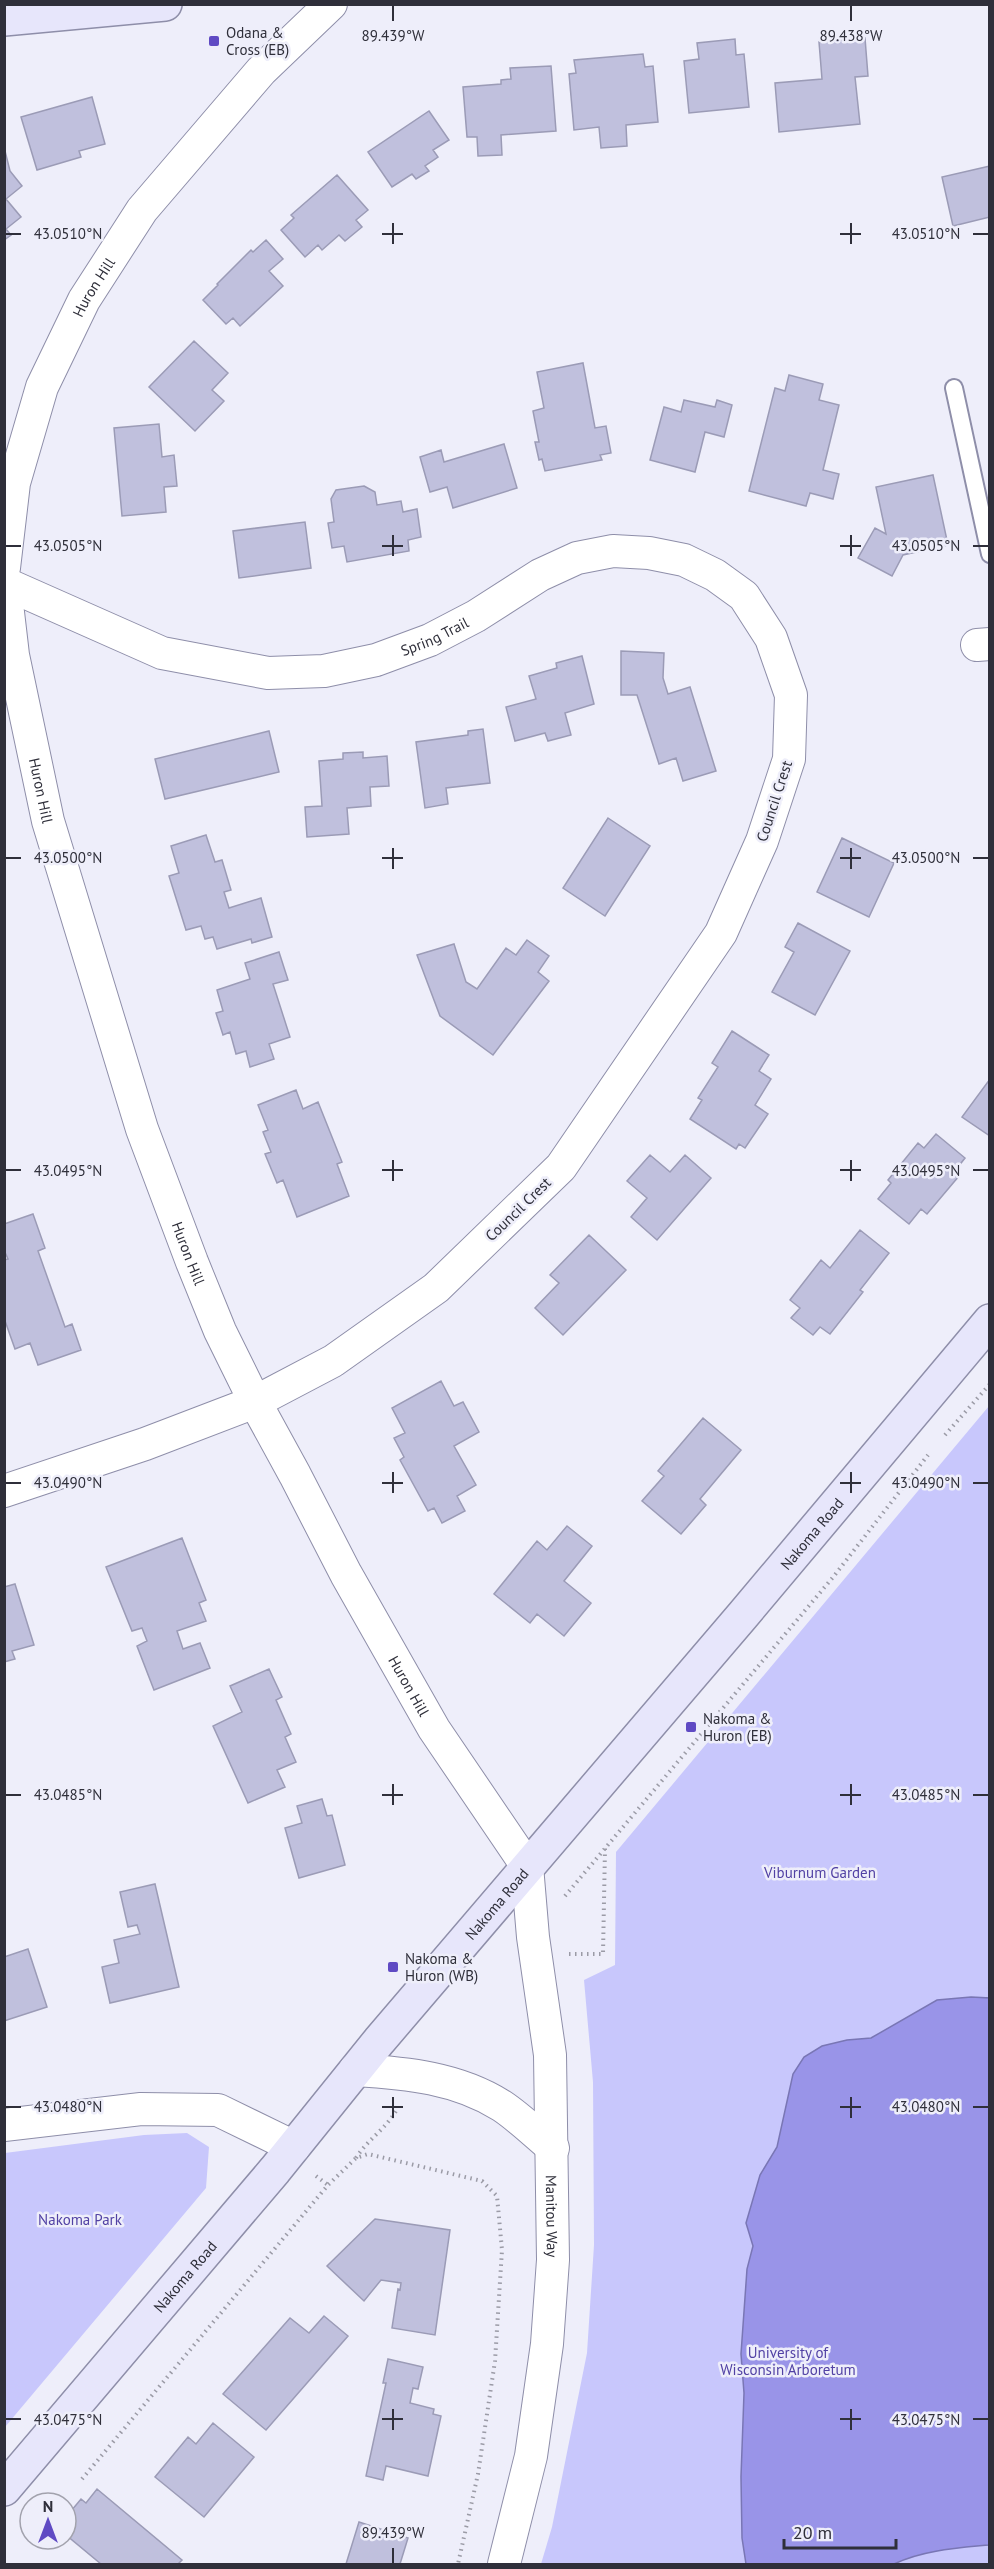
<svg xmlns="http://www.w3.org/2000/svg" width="994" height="2569" viewBox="0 0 994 2569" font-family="'PT Sans',sans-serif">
  <rect width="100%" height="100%" fill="#eeeefa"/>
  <!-- green -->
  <path fill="#c8c7fc" d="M989 1406V2564H541L552 2527 587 2353 594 2245 593 2082 584 1980 615 1965 616 1852Z
    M187 2133 209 2147 206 2188 5 2427V2153L144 2135Z"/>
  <!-- water -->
  <path fill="#9994e8" stroke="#7976b4" stroke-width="1.5" d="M971 1997 990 1998 989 2545C958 2548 923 2550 894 2564H746L742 2538 741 2477 744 2393 741 2354 747 2269 753 2246 746 2223 760 2175 777 2147 793 2074 804 2057 822 2046 847 2040 871 2038 937 2000Z"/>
  <!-- building -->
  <path fill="#c0c0dd" stroke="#9b9bb6" stroke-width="1.5" d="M865 38 868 76 855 77 860 124 779 132 775 83 822 79 819 42Z
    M735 39 736 55 744 54 749 107 689 113 684 61 699 59 697 43Z
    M643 54 645 67 653 66 658 122 626 125 627 146 601 148 599 127 574 130 569 74 576 73 574 60Z
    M551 66 556 131 501 135 502 155 478 156 477 137H467L463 87 501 84V80L511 79 510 68Z
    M92 97 105 144 79 151 81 157 37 170 21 117Z
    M429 111 449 140 433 150 438 157 425 166 429 171 416 179 412 174 392 187 368 152Z
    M4 147 10 171 22 186 6 199 21 217 6 229 11 235 4 240Z
    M990 166V217L953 226 942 177Z
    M337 175 368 210 356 220 362 227 345 241 339 235 322 250 318 245 305 257 281 230 294 218 291 215Z
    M266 240 283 259 269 271 283 286 240 326 233 318 226 324 203 300 218 285 217 284 251 250 253 252Z
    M194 341 228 373 212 390 224 401 195 431 149 387Z
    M583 363 595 428 606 426 611 453 600 455 602 460 545 471 542 459 539 460 535 442H539L533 411 544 408 537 372Z
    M789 375 823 384 819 400 839 405 823 470 839 474 833 499 810 493 806 506 749 491 775 388 785 391Z
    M684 400 715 407 717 400 732 405 724 437 705 432 695 472 650 460 664 407 681 412Z
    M159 424 162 457 174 455 177 486 164 487 166 512 122 516 114 428Z
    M504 444 517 488 453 508 447 487 430 492 420 457 441 450 444 462Z
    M933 475 948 545 903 555 892 576 858 558 875 528 886 534 876 487Z
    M364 486 375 492 377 505 401 501 403 512 417 509 421 537 408 540 409 551 347 562 344 546 332 548 328 523 334 522 331 499 336 490Z
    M305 522 311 568 239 578 233 531Z
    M621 651 664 653 663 678 668 694 690 687 716 771 683 781 676 758 659 764 637 695H621Z
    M582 656 594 704 565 713 571 735 548 741 545 733 515 741 506 707 536 699 529 676 557 668 556 663Z
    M483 729 490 783 446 788 448 804 425 808 416 742 468 735V731Z
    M269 731 279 772 165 799 155 759Z
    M363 752V758L387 756 389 786 370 787 371 806 347 808 349 834 307 837 305 807 322 806 319 761 343 759V753Z
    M608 818 650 846 605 916 563 888Z
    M206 835 215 862 222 860 231 890 224 892 229 908 261 898 272 937 252 943 251 939 217 949 213 937 205 939 201 926 186 930 169 876 179 873 171 846Z
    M842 838 894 863 869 917 817 892Z
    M798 923 850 951 815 1015 772 992 794 952 785 947Z
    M527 940 549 956 538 972 549 981 493 1055 440 1016 417 955 454 944 466 982 477 989 506 948 516 955Z
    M279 952 288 980 273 984 290 1037 269 1044 274 1059 250 1067 246 1051 236 1054 230 1032 223 1035 216 1013 223 1011 217 990 250 979 245 963Z
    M732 1031 769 1055 759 1071 771 1079 755 1105 768 1114 745 1148 739 1144 736 1149 690 1119 702 1100 698 1098 718 1067 712 1063Z
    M990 1079V1136L962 1117Z
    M296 1090 303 1109 318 1102 342 1162 337 1164 349 1196 297 1217 283 1180 277 1183 265 1154 271 1152 263 1132 268 1130 258 1105Z
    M936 1134 965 1158 954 1172 959 1176 927 1214 921 1209 909 1224 878 1199 891 1183 888 1180 918 1143 924 1148Z
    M650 1155 670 1172 685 1155 711 1178 657 1240 631 1217 647 1198 627 1181Z
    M33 1214 45 1248 38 1251 65 1327 72 1324 81 1350 38 1365 30 1343 15 1349 4 1318V1260L8 1259 4 1250V1224Z
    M860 1230 889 1253 860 1290 863 1292 830 1334 820 1327 813 1335 791 1318 800 1308 790 1300 821 1260 830 1268Z
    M589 1235 626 1270 563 1335 535 1308 559 1283 550 1275Z
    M441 1381 454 1406 463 1402 479 1432 454 1446 476 1485 457 1496 465 1511 442 1523 434 1508 428 1511 400 1460 404 1457 394 1438 405 1433 392 1408Z
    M703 1418 741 1450 700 1499 706 1505 681 1534 642 1501 664 1476 658 1471Z
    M567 1526 592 1546 564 1581 591 1603 564 1636 537 1614 530 1623 494 1594 537 1541 547 1550Z
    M182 1538 206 1600 199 1603 206 1621 177 1631 183 1649 200 1643 210 1668 154 1690 137 1646 147 1641 142 1628 132 1631 106 1567Z
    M15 1584 34 1645 12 1651 15 1659 4 1662V1587Z
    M269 1669 282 1697 276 1700 291 1734 285 1737 296 1762 277 1770 285 1787 248 1803 213 1726 242 1712 230 1686Z
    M322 1799 327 1816 332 1815 345 1865 299 1878 285 1828 302 1823 297 1806Z
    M155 1884 179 1987 110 2003 102 1967 119 1963 114 1940 140 1934 137 1925 128 1927 120 1892Z
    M28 1949 47 2007 4 2021V1957Z
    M375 2219 450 2230 435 2335 392 2328 398 2289 400 2290 401 2283 381 2280 364 2301 327 2266Z
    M324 2316 348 2336 266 2430 223 2394 290 2318 309 2333Z
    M388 2359 423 2367 418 2389 413 2388 410 2403 434 2409 433 2414 441 2416 428 2476 386 2466 383 2480 366 2476 386 2383H383Z
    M213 2423 254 2457 204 2517 155 2477 188 2437 196 2444Z
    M97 2489 182 2560 178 2564H101L66 2535V2517L81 2499 86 2503Z
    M359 2522 408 2538 400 2564H346Z"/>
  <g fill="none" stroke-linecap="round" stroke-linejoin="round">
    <defs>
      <path id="lane" d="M954 388 990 554"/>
      <g id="street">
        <path id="s1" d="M4 568 14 483 42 387 84 300 142 210 261 71 331 4"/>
        <path id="s2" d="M4 578 13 655 48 821 142 1129 192 1262 220 1331 255 1402 295 1475 346 1574 434 1729 527 1866 533 1937 550 2055 553 2260 547 2344 531 2456 504 2564"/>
        <path id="s3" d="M4 583 162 653 268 673 324 671 376 660 430 640 476 616 540 575 577 558 613 551 649 553 684 560 715 575 744 596 771 638 791 695 789 759 762 841 721 933 561 1167 436 1288 333 1361 255 1402 145 1444 4 1491"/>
        <path d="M977 645 990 644"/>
        <path d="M355 2070C407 2073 458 2078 502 2106 520 2118 536 2134 553 2148"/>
        <path d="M4 2125 141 2109 218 2110 294 2147"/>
      </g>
      <g id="secondary">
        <path d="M4 19 165 4"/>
        <path id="s4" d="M4 2489 275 2170 379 2041 743 1615 990 1321"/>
      </g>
    </defs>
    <!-- lane casing -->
    <use href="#lane" stroke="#8e8ea9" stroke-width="20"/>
    <!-- street casing -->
    <use href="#street" stroke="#8e8ea9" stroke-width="34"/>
    <!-- secondary casing -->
    <use href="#secondary" stroke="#8e8ea9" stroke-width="36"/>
    <!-- path -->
    <path stroke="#9b9ba6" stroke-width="4" stroke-dasharray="1.5 4.5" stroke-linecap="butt" d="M945 1435 990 1384
      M565 1896 834 1576 928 1455
      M569 1954H603L605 1848
      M356 2158C368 2139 387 2128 397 2109
      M316 2176 328 2185
      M82 2479 328 2185 356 2158 368 2154 482 2181 497 2196 502 2250 495 2361 478 2474 458 2564"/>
    <!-- lane -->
    <use href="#lane" stroke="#fff" stroke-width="16"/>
    <!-- street -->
    <use href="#street" stroke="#fff" stroke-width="32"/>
    <!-- secondary -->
    <use href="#secondary" stroke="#e7e6fb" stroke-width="33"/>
  </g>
  <!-- ticks -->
  <path fill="none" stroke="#2f2f3a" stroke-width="2" d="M393 6V21M851 6V21M393 223V244M851 223V244M6 234H21M382 234H403M840 234H861M973 234H988M393 535V556M851 535V556M6 546H21M382 546H403M840 546H861M973 546H988M393 848V869M851 848V869M6 858H21M382 858H403M840 858H861M973 858H988M393 1160V1181M851 1160V1181M6 1170H21M382 1170H403M840 1170H861M973 1170H988M393 1472V1493M851 1472V1493M6 1483H21M382 1483H403M840 1483H861M973 1483H988M393 1784V1805M851 1784V1805M6 1795H21M382 1795H403M840 1795H861M973 1795H988M393 2097V2118M851 2097V2118M6 2107H21M382 2107H403M840 2107H861M973 2107H988M393 2409V2430M851 2409V2430M6 2419H21M382 2419H403M840 2419H861M973 2419H988M393 2548V2563"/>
  <!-- markers -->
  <g fill="#5f4ac3" stroke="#eeeefa" stroke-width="2">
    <rect x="208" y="35" width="12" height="12" rx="3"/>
    <rect x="685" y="1721" width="12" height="12" rx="3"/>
    <rect x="387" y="1961" width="12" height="12" rx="3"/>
  </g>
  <g text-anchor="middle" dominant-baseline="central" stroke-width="5" stroke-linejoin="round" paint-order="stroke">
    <!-- poi labels -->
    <g font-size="15" fill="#2f2f3a" stroke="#eeeefa" text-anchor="start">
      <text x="226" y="32">Odana &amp;<tspan x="226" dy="17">Cross (EB)</tspan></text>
      <text x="703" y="1718">Nakoma &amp;<tspan x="703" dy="17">Huron (EB)</tspan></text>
      <text x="405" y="1958">Nakoma &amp;<tspan x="405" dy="17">Huron (WB)</tspan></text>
    </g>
    <!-- street labels -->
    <g font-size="15" fill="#2f2f3a" stroke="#eeeefa">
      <text stroke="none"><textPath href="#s1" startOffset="298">Huron Hill</textPath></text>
      <text stroke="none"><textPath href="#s3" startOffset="453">Spring Trail</textPath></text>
      <text stroke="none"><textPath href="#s2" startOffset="216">Huron Hill</textPath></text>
      <text transform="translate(774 801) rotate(-72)">Council Crest</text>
      <text transform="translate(518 1209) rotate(-44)">Council Crest</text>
      <text stroke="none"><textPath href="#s2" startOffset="702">Huron Hill</textPath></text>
      <text stroke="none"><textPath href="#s4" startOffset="1251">Nakoma Road</textPath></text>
      <text stroke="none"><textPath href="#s2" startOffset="1188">Huron Hill</textPath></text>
      <text stroke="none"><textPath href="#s4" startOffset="765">Nakoma Road</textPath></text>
      <text stroke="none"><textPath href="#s2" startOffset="1755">Manitou Way</textPath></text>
      <text stroke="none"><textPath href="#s4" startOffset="279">Nakoma Road</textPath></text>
    </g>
    <!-- park labels -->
    <g font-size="15" fill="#5141a4" stroke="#eeeefa">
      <text x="820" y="1872">Viburnum Garden</text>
      <text x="80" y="2219">Nakoma Park</text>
      <text x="788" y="2352">University of<tspan x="788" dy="17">Wisconsin Arboretum</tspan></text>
    </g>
  </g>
  <g font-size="15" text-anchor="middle" fill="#2f2f3a" stroke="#eeeefa" stroke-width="5" stroke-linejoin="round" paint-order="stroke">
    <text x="393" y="41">89.439°W</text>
    <text x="851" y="41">89.438°W</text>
    <text x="68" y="239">43.0510°N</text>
    <text x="926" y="239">43.0510°N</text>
    <text x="68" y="551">43.0505°N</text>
    <text x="926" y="551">43.0505°N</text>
    <text x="68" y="863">43.0500°N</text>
    <text x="926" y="863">43.0500°N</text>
    <text x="68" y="1176">43.0495°N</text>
    <text x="926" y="1176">43.0495°N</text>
    <text x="68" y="1488">43.0490°N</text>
    <text x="926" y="1488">43.0490°N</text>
    <text x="68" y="1800">43.0485°N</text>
    <text x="926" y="1800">43.0485°N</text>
    <text x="68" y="2112">43.0480°N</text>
    <text x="926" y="2112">43.0480°N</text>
    <text x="68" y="2425">43.0475°N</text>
    <text x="926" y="2425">43.0475°N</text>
    <text x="393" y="2538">89.439°W</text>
  </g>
  <!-- border -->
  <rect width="994" height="2569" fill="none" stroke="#2f2f3a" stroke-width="12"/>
  <!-- north arrow -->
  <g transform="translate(48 2521)"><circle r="28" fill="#eeeefa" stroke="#a2a2ad" stroke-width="1.5"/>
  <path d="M0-4.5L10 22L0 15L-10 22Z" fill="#5f4ac3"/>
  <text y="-9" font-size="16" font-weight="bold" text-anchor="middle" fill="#2f2f3a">N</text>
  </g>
  <!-- scale -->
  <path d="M784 2539v9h112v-9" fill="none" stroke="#2f2f3a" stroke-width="3"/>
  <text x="793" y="2539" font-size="18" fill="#2f2f3a" stroke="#eeeefa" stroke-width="4.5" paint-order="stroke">20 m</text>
</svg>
